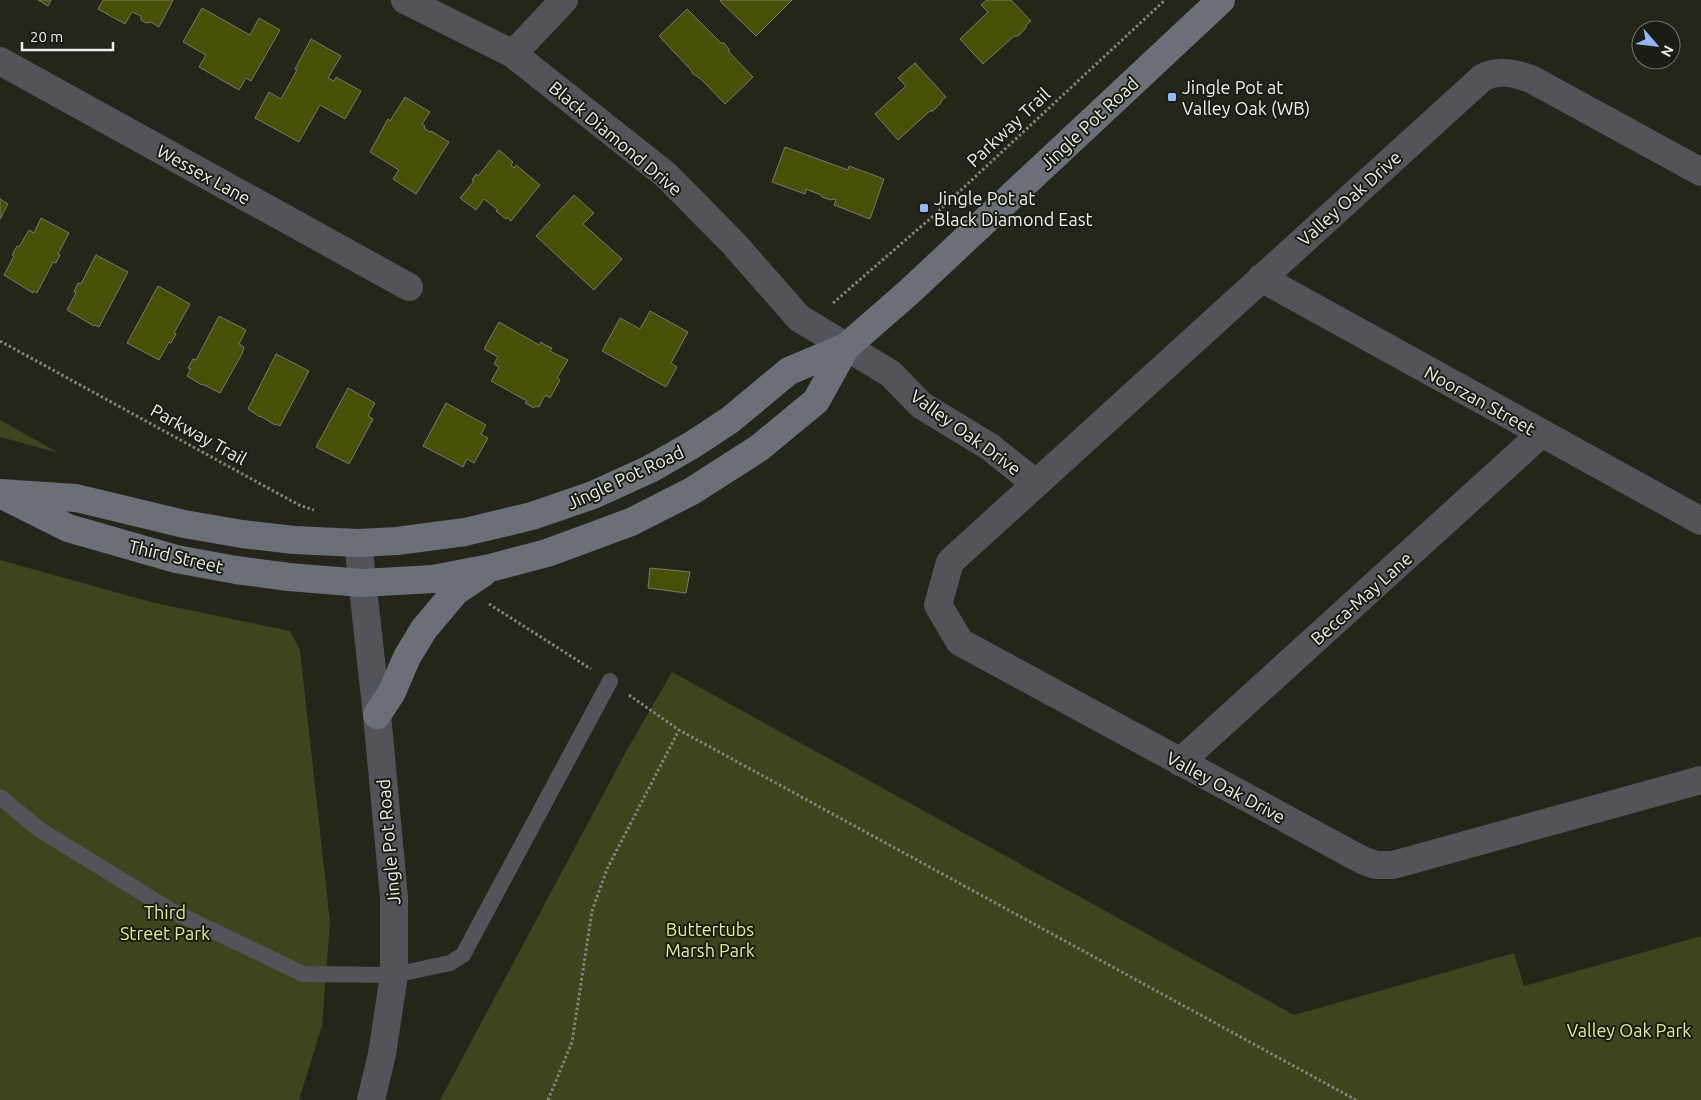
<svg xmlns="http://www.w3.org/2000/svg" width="1701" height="1100" viewBox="0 0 1701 1100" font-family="Ubuntu,sans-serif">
  <rect width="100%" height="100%" fill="#24261a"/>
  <!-- green -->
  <path fill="#3e441e" d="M0 420 59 453 0 437Z
    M0 560 151 602 290 631 300 650 330 922 322 1026 299 1100H0Z
    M672 672 1294 1015 1514 953 1524 986 1701 936V1100H440L628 748Z"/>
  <!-- building -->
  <path fill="#485008" stroke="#76796b" d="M38 0H51L48 6Z
    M103 0H173L159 27 151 22 146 23 141 20V16L132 12 125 24 98 9Z
    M722 0H792L756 36 720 1Z
    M987 0H1011L1031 21 1026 25V28L1018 36H1014L983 64 960 39 988 12 981 5Z
    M202 8 250 35 259 18 280 30 251 81 246 78 239 90 199 67 206 55 183 42Z
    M687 9 721 43H724L729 49V52L753 77 725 104 702 80 692 73 691 70 659 36Z
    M311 39 341 56 328 78 334 81 336 77 361 91 345 119 320 105 299 142 255 118 269 92 281 99 297 70 295 69Z
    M915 63 946 97 941 101V103L933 111H930L898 140 875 114 906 86 898 78Z
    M405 97 430 112 422 124 425 126 424 128 430 132 431 131 449 142 416 194 393 179 399 170 370 152 388 119 390 121Z
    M785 147 848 170 849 166 884 179 870 219 834 205 836 200 833 199 831 200 822 197 821 195 806 189 805 194 772 182Z
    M499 150 513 162 511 165 514 168 516 165 540 185 511 221 507 217 506 219 496 211 498 210 484 199 476 210 460 198 474 181 472 180 476 174 478 176Z
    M574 195 594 213 583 224 622 259 594 290 536 236Z
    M0 199 8 204 0 219Z
    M41 218 69 233 58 254 60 255 56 263 53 262 37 293 34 291 33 293 4 275 14 256 12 255 17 246 19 247 29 230 34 233Z
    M96 255 128 272 99 327 95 325 94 326 67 310 76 293 74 292 78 283 81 284Z
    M158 286 190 304 174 333 176 334 171 343 169 342 159 360 127 343Z
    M650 311 688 332 671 363 677 367 666 387 602 351 620 318 640 329Z
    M219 316 246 330 239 344 244 347 242 354 220 393 202 384V385L187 376 191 369 188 368 193 359 196 360Z
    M499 322 539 345 541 342 545 345 552 348 550 351 568 360 557 378 560 380 550 398 545 395 539 407 535 406 534 408 525 403 527 401 491 381 499 367 494 364 498 357 484 349Z
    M276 354 309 371 280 426 276 424 275 425 260 416V417L248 409Z
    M348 388 375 403 368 416 373 419 349 464 316 447Z
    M446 403 486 425 481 434 488 438 474 463 467 459 463 467 423 446Z
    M650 568 690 572 686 593 648 588Z"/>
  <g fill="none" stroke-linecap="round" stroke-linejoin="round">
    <!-- path -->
    <path stroke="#82847a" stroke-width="3" stroke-dasharray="2.5 2.5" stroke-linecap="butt" d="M833 303 932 217 1165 0
      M0 341 299 505 314 510
      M489 604 591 669
      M629 695 679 730 1356 1100
      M548 1100 572 1042 592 911 607 869 679 730"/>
    <!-- service -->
    <path stroke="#52545a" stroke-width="16" d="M0 797 40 830 172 911 303 974 394 975 450 963 463 955 610 681"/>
    <!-- minor -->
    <path stroke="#52545a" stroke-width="28" d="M405 0 513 54 666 175 734 244 799 318 891 374 921 405 990 447 1035 483
      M513 54 564 0
      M0 61 409 287
      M1701 172 1531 79C1514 73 1498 69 1482 78L950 562 938 605 960 642 1362 860 1376 865H1393L1701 780
      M1261 278 1701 521
      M1180 762 1541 434"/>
    <!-- tertiary -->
    <path stroke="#52545a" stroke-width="28" d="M358 543 377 715 394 897V975L382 1054 371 1100"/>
    <!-- secondary -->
    <path stroke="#6b6f78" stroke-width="28" d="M0 493 76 498 184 524 242 534 294 540 358 543 397 541 465 532 532 516 593 495 650 469 692 445 730 420 789 371 846 347 909 292 1221 0
      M8 498 68 528 176 559 236 570 289 577 362 583 433 579 490 568 547 553 631 522 692 491 759 448 816 401 846 347
      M377 715 392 692 407 657 424 629 456 591 483 573"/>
  </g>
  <!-- markers -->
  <g fill="#95b6fd" stroke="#1a1d11" stroke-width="2">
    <rect x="1167" y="92" width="10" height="10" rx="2.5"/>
    <rect x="919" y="203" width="10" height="10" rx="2.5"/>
  </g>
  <g text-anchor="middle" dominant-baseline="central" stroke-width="4" stroke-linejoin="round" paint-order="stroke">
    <!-- poi labels -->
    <g font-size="18" fill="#edefe7" stroke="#1a1d11" text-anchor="start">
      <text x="1182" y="87">Jingle Pot at<tspan x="1182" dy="21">Valley Oak (WB)</tspan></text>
      <text x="934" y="198">Jingle Pot at<tspan x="934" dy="21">Black Diamond East</tspan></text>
    </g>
    <!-- street labels -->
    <g font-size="18" fill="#edefe7" stroke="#1a1d11">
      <text transform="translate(1089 123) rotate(-43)">Jingle Pot Road</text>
      <text transform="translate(1008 127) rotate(-43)">Parkway Trail</text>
      <text transform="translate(616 138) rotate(40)">Black Diamond Drive</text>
      <text transform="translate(204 174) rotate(29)">Wessex Lane</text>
      <text transform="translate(1349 198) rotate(-42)">Valley Oak Drive</text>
      <text transform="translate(1480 400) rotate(29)">Noorzan Street</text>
      <text transform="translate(966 432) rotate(36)">Valley Oak Drive</text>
      <text transform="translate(199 434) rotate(29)">Parkway Trail</text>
      <text transform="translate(625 477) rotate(-25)">Jingle Pot Road</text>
      <text transform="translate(176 556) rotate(13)">Third Street</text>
      <text transform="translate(1361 598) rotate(-42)">Becca-May Lane</text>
      <text transform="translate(1226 787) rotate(28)">Valley Oak Drive</text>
      <text transform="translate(388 842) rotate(-95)">Jingle Pot Road</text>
    </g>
    <!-- park labels -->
    <g font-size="18" fill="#deef90" stroke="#1a1d11">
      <text x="165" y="912">Third<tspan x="165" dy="21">Street Park</tspan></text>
      <text x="710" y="929">Buttertubs<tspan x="710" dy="21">Marsh Park</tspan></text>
      <text x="1629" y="1030">Valley Oak Park</text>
    </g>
  </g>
  <!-- north arrow -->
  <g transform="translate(1656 45) rotate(118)"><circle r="24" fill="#1a1d11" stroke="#6e7167"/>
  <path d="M0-4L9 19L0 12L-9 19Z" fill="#95b6fd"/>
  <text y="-8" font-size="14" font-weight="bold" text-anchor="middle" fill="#edefe7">N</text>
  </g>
  <!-- scale -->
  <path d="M22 42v8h91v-8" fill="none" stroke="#edefe7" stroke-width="2.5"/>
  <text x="30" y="42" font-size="15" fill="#edefe7" stroke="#1a1d11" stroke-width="4" paint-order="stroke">20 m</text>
</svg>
